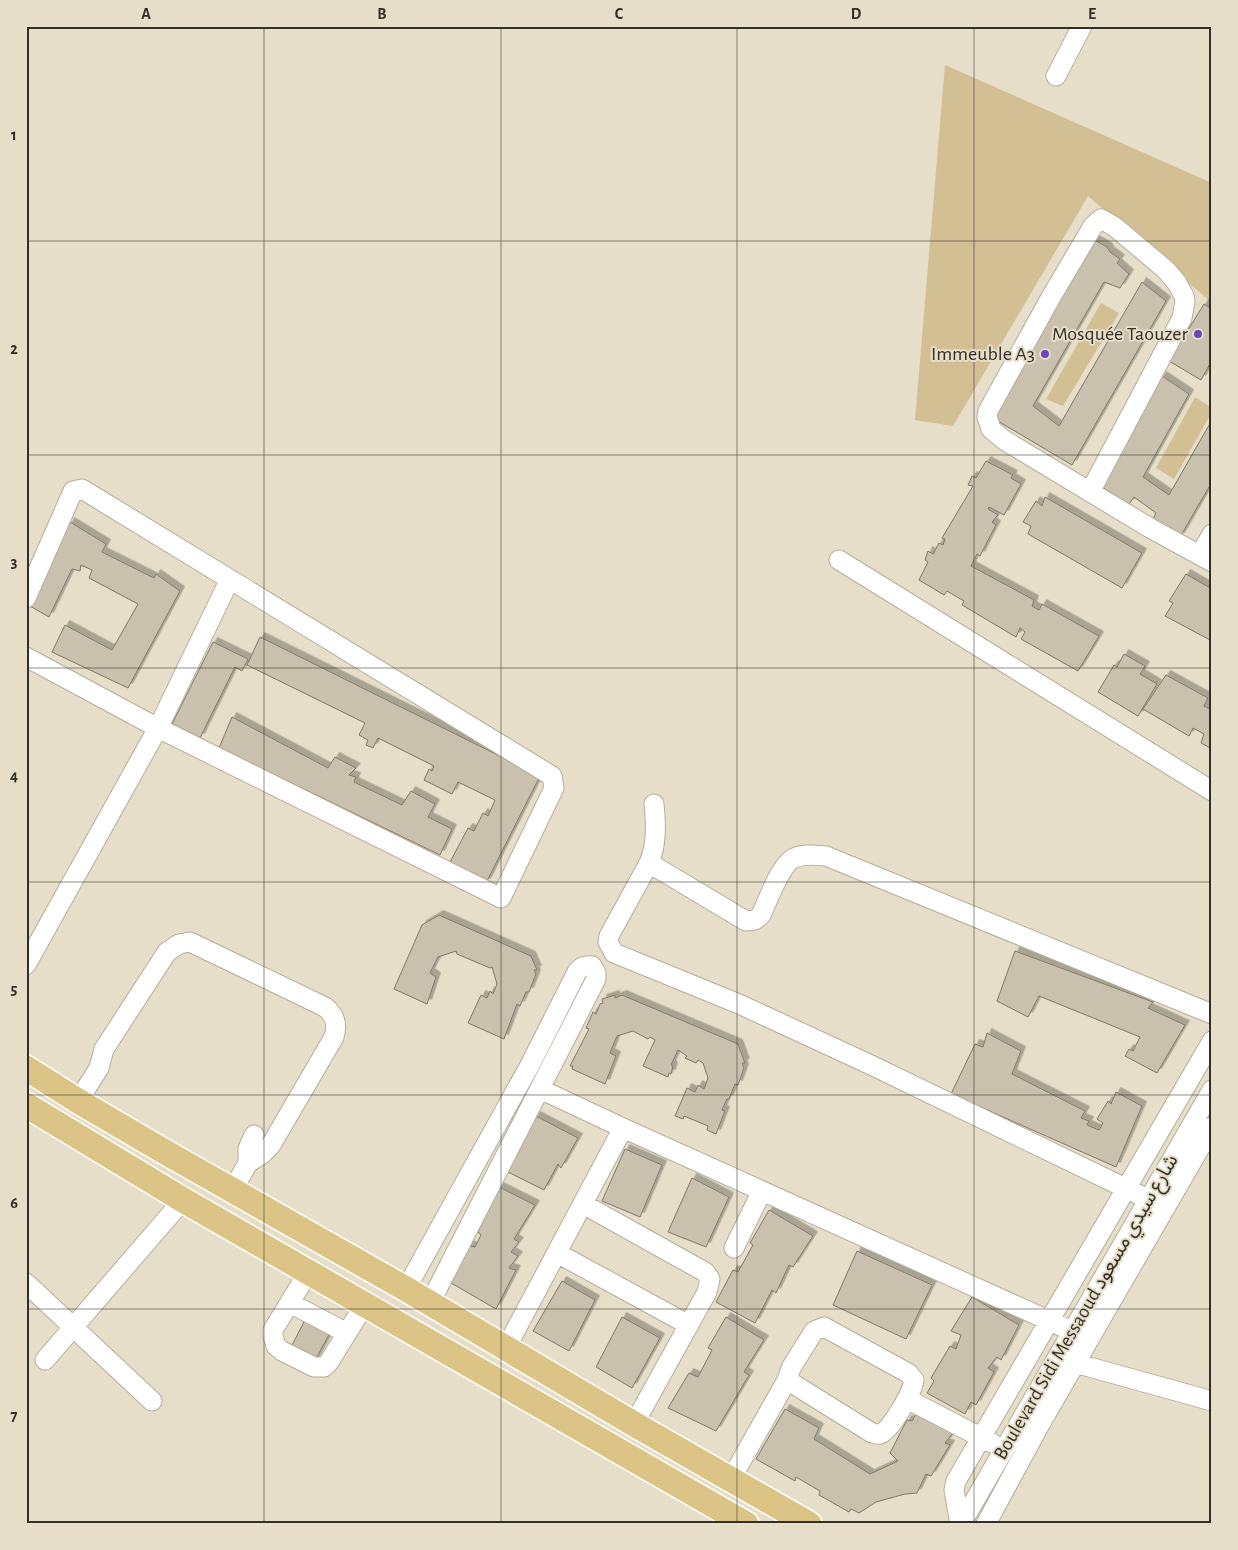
<svg xmlns="http://www.w3.org/2000/svg" width="1238" height="1550" viewBox="0 0 1238 1550" font-family="'Alegreya Sans','Noto Sans Arabic',sans-serif">
  <defs>
    <filter id="shadow"><feDropShadow dx="4.5" dy="-4.5" stdDeviation="0" flood-color="#0004"/></filter>
  </defs>
  <rect width="100%" height="100%" fill="#e6dec9"/>
  <!-- green -->
  <path fill="#d2bf94" d="M945 65 1212 183V303L1088 196 953 426 915 420Z
    M1101 303 1119 313 1063 406 1046 399Z
    M1195 397 1212 408V412L1174 479 1156 468Z"/>
  <!-- building -->
  <path fill="#c9c1ad" stroke="#7f7764" filter="url(#shadow)" d="M1093 239 1107 247 1110 252 1120 259 1117 263 1129 274 1120 288 1104 282 1033 406 1059 426 1142 282 1166 301 1072 465 991 417Z
    M1204 304 1212 309V360L1201 380 1169 361Z
    M1162 376 1189 394 1143 477 1169 495 1212 420V482L1180 537 1153 519 1156 513 1134 497 1129 504 1100 486Z
    M986 461 1013 475 1011 478 1021 484 1004 515 989 507 988 509 998 515 992 522 996 525 980 556 977 554 971 566 1034 600 1032 606 1039 610 1042 604 1099 636 1078 671 1021 639 1025 632 1020 628 1016 637 962 605 964 601 947 591 944 595 919 580 928 562 925 560 928 551 933 554 939 543 943 545 945 539 942 538 973 486 968 485 972 476 976 478Z
    M1045 497 1142 553 1122 588 1028 534 1031 526 1023 522 1036 501 1042 506Z
    M70 522 106 544 102 552 154 578 156 574 180 591 128 688 52 652 65 625 112 650 138 604 89 578 92 570 81 565 80 571 72 569 49 617 30 606Z
    M1186 574 1212 589V641L1165 616 1173 603 1169 601Z
    M260 637 540 776 486 883 449 864 468 828 474 831 483 813 488 816 495 800 458 782 452 794 424 780 429 769 432 771 434 766 378 738 373 748 366 745 368 740 359 735 365 723 247 665Z
    M213 642 248 659 242 671 235 667 200 738 172 724Z
    M1124 654 1145 666 1140 674 1157 684 1138 716 1098 692 1114 665 1117 667Z
    M1166 675 1208 698 1204 706 1212 710V749L1201 743 1204 734 1193 728 1189 736 1143 709Z
    M232 717 328 768 335 757 356 768 349 775 356 777 354 782 402 805 411 791 435 804 428 817 452 829 440 855 219 748Z
    M439 915 531 956 537 970H534L536 974 529 992H526L520 1006 517 1004 504 1039 468 1023 481 995 487 998 490 991 493 994 497 984 492 967 490 968 457 954 456 951 438 957 430 973 436 977 427 1004 394 989 422 925Z
    M1015 951 1153 1002 1148 1008 1185 1025 1157 1073 1125 1056 1129 1049 1133 1051 1140 1037 1039 996 1028 1017 997 1001Z
    M615 995V998L622 995 738 1044 745 1063H742L744 1068 738 1085 735 1084 729 1099H727L722 1110 725 1111 716 1134 707 1130 708 1126 684 1116 683 1119 675 1116 687 1088 695 1092 698 1085 704 1089 708 1078 703 1063 698 1060 696 1063 685 1058 687 1056 678 1050 671 1065 673 1066 671 1074 669 1073 668 1077 643 1066 655 1040 650 1037 648 1039 633 1031 617 1036 610 1053 616 1056 605 1084 572 1069 573 1066H570L589 1029 586 1028 593 1012 596 1014 600 1004 603 1003 602 999Z
    M987 1033 1021 1051 1012 1074 1085 1111 1081 1118 1089 1121 1087 1125 1099 1130 1103 1123 1097 1119 1108 1101 1111 1104 1116 1092 1142 1106 1116 1167 951 1094 975 1044 983 1047Z
    M536 1116 578 1138 561 1168 558 1164 544 1190 506 1171Z
    M625 1149 662 1165 640 1217 602 1201Z
    M692 1178 729 1197 706 1247 668 1232Z
    M497 1186 535 1205 514 1239 519 1242 511 1252 518 1256 509 1268 516 1270 496 1309 446 1280 466 1245 475 1247 481 1235 478 1232Z
    M769 1210 813 1236 793 1267 789 1265 776 1293 772 1290 755 1323 716 1302 733 1270 738 1272 753 1245 750 1243Z
    M857 1251 932 1285 906 1339 833 1305Z
    M562 1281 595 1300 569 1351 533 1331Z
    M972 1297 1019 1325 1001 1360 997 1357 988 1368 994 1372 976 1405 971 1402 965 1414 927 1393 934 1381 931 1378 950 1346 956 1349 961 1335 951 1331Z
    M622 1317 660 1338 632 1388 596 1367Z
    M726 1317 764 1340 744 1372 749 1375 716 1431 668 1408 689 1373 698 1377 712 1350 708 1348Z
    M305 1320 330 1333 313 1364 289 1351Z
    M785 1409 819 1428 814 1439 870 1474 898 1461 890 1453 907 1420 912 1421 918 1410 954 1432 945 1443 950 1445 931 1476 926 1474 917 1493 905 1494 876 1502 859 1513 851 1509 849 1512 819 1495 820 1491 796 1477 795 1481 756 1459Z"/>
  <g fill="none" stroke-linecap="round" stroke-linejoin="round">
    <defs>
      <path id="minor" d="M1056 76 1082 26
        M1090 492 1182 318 1185 301 1184 296 1177 283 1166 270 1115 227 1101 219 1093 226 1051 297 988 411 987 417 991 429 1004 440 1150 528 1212 562
        M1200 555 1212 534
        M839 560 1212 791
        M26 598 73 491 82 489 552 776 554 788 501 898 158 728 26 657
        M654 804C656 824 657 844 649 863L746 921 755 920 761 915C768 901 778 870 791 860 800 853 815 855 826 856L1212 1014
        M649 863 609 936 608 942 614 953 739 1004 871 1065 1148 1199
        M26 965 158 728 230 579
        M540 1089 623 1128 1072 1331
        M78 1101 99 1068 104 1049 108 1043 167 952 179 944 190 942 325 1007C335 1015 338 1024 334 1037L271 1145 262 1154 248 1163 232 1191
        M248 1163V1149L254 1135
        M583 1204 705 1272 710 1279 707 1292 634 1424
        M734 1248 762 1191
        M557 1253 689 1325
        M309 1271 273 1330V1336L276 1346 282 1351 314 1367H324L329 1362 365 1304
        M26 1283 152 1401
        M406 1289 530 1065 577 972C581 966 585 965 592 966L596 973V979L430 1303
        M290 1303 347 1333
        M506 1348 623 1128
        M45 1360 183 1200
        M1075 1363 1212 1401
        M907 1399 992 1443
        M731 1479 787 1380 791 1368 814 1331 824 1327 908 1373 914 1380C913 1391 890 1432 880 1434 877 1435 874 1433 872 1433L787 1380
        M960 1524 954 1490 956 1481 1212 1041
        M961 1524 1212 1090
        M986 1524 1039 1426 1212 1127"/>
      <path id="major" d="M26 1068 78 1101 165 1152 406 1289 634 1424 809 1524
        M26 1105 183 1200 746 1524"/>
    </defs>
    <!-- minor casing -->
    <use href="#minor" stroke="#b5ad9a" stroke-width="21"/>
    <!-- major casing -->
    <use href="#major" stroke="#fff" stroke-width="28"/>
    <!-- minor -->
    <use href="#minor" stroke="#fff" stroke-width="19"/>
    <!-- major -->
    <use href="#major" stroke="#dbc486" stroke-width="25"/>
  </g>
  <!-- grid -->
  <path fill="none" stroke="#322f27" stroke-width="1" stroke-opacity="0.55" d="M264 26V1524M501 26V1524M737 26V1524M974 26V1524M26 241H1212M26 455H1212M26 668H1212M26 882H1212M26 1095H1212M26 1309H1212"/>
  <!-- markers -->
  <g fill="#7244bb" stroke="#e6dec9" stroke-width="2">
    <circle cx="1198" cy="334" r="5"/>
    <circle cx="1045" cy="354" r="5"/>
  </g>
  <g text-anchor="middle" dominant-baseline="central" stroke-width="4" stroke-linejoin="round" paint-order="stroke">
    <!-- poi labels -->
    <g font-size="20" fill="#322f27" stroke="#e6dec9" text-anchor="end">
      <text x="1188" y="334">Mosquée Taouzer</text>
      <text x="1035" y="354">Immeuble A3</text>
    </g>
    <!-- street labels -->
    <g font-size="20" fill="#322f27" stroke="#e6dec9">
      <text transform="translate(1086 1307) rotate(-60)">Boulevard Sidi Messaoud شارع سيدي مسعود</text>
    </g>
  </g>
  <!-- border -->
  <rect width="1238" height="1550" fill="none" stroke="#e6dec9" stroke-width="55"/>
  <rect x="28" y="28" width="1182" height="1494" fill="none" stroke="#322f27" stroke-width="2"/>
  <g font-size="16" text-anchor="middle" font-weight="bold" fill="#322f27">
    <text x="146" y="19">A</text>
    <text x="382" y="19">B</text>
    <text x="619" y="19">C</text>
    <text x="856" y="19">D</text>
    <text x="1092" y="19">E</text>
    <text x="14" y="140">1</text>
    <text x="14" y="354">2</text>
    <text x="14" y="567">3</text>
    <text x="14" y="781">4</text>
    <text x="14" y="994">5</text>
    <text x="14" y="1208">6</text>
    <text x="14" y="1421">7</text>
  </g>
</svg>
